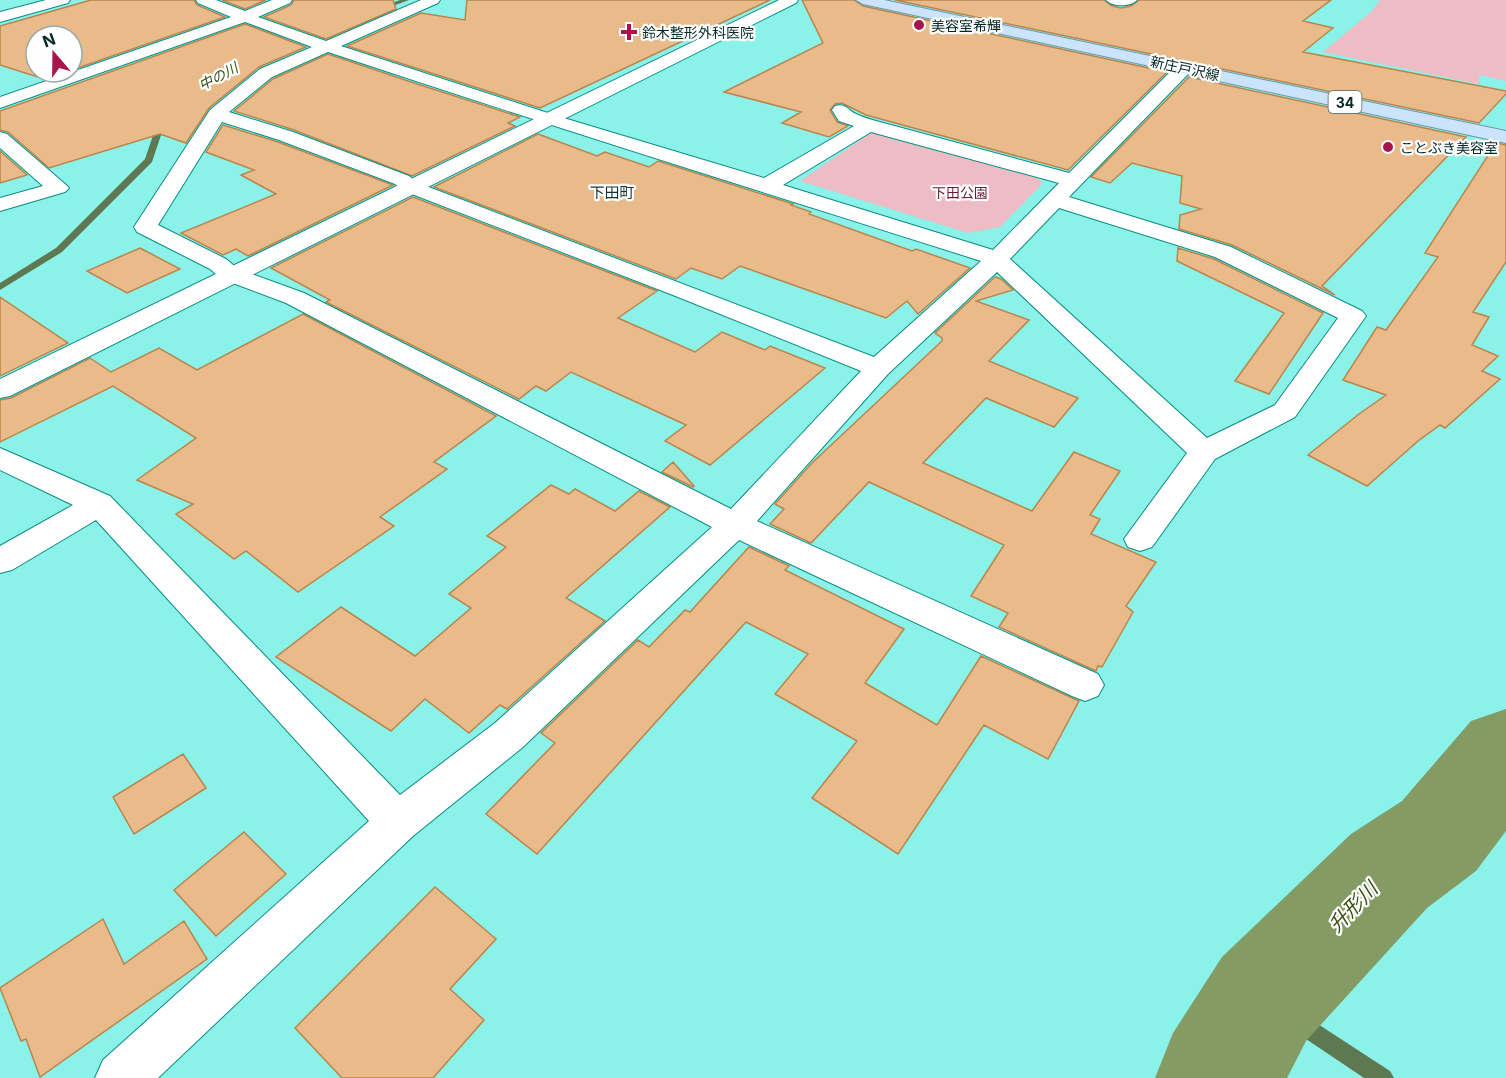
<svg xmlns="http://www.w3.org/2000/svg" width="1506" height="1078" viewBox="0 0 1506 1078" font-family="Inter,'Noto Sans JP',sans-serif">
  <rect width="100%" height="100%" fill="#8af2e8"/>
  <!-- green -->
  <path fill="#eebcc4" d="M1380 0H1506V81L1479 75V84L1323 52 1372 11Z
    M875 130 1030 173 1043 183 1000 227 968 233 800 181Z"/>
  <g fill="none" stroke-linecap="round" stroke-linejoin="round">
    <!-- stream -->
    <path fill="#5e7951" fill-rule="evenodd" d="M400 0H409L379 11 374 10Z
      M159 118 166 120 152 162 62 252 0 290V283L56 248 145 159Z
      M1264 989 1390 1071 1394 1078H1364L1257 1006 1254 999 1257 992Z"/>
    <!-- river -->
    <path fill="#849b63" fill-rule="evenodd" d="M1506 709V831L1476 871 1427 908 1306 1041 1287 1078H1155L1173 1033 1222 957 1351 834 1402 801 1471 721Z"/>
  </g>
  <!-- building -->
  <path fill="#e9bb8b" stroke="#ba854b" stroke-width="1.5" d="M91 0H194L197 5 225 17 72 70V36H36V72H65L44 79 0 65V26Z
    M222 0H266L245 9Z
    M294 0H393L396 9 326 39 264 17 291 5Z
    M467 0H770L540 108 347 46 421 13 465 20Z
    M802 0H854L863 6 1167 72 1068 170 866 115 842 103 835 104 830 110 837 122 848 126 829 137 782 123 801 112 724 92 823 43Z
    M895 0H1104L1112 6 1121 8 1131 6 1139 0H1331L1303 21 1333 28 1303 52 1506 91V94L1479 123Z
    M245 24 306 47 259 67 209 108 186 143 160 134 49 168 8 132 0 130V111Z
    M328 54 408 81 520 117 508 123 515 126 412 176 294 130 234 111 273 79Z
    M1189 77 1466 137 1322 286 1335 295 1232 245 1179 229 1180 215 1201 209 1180 203 1182 176 1132 163 1110 183 1091 177Z
    M223 125 278 142 393 185 248 256 236 249 223 255 181 233 276 194 241 175 254 170 206 152Z
    M538 134 597 156 605 152 649 167 658 161 793 204 791 205 811 212 809 214 912 251 916 249 970 268 918 314 907 301 886 318 740 266 722 279 691 268 676 279 434 187Z
    M1496 143 1506 145V262L1473 312 1489 317 1472 345 1498 356 1482 371 1500 379 1445 428 1440 425 1418 441 1367 486 1308 455 1359 414 1386 395 1343 380 1377 327 1386 330 1438 257 1425 253Z
    M0 151 27 175 0 183Z
    M413 197 657 291 618 318 695 352 722 332 765 350 770 346 825 368 710 465 665 441 686 425 571 372 546 391 536 386 519 399 326 302 330 300 271 268Z
    M140 248 180 269 127 293 87 271Z
    M1178 248 1214 259 1323 313 1269 394 1235 381 1284 313 1177 261Z
    M995 277 1001 279 1013 290 976 301 1029 320 989 361 1078 398 1054 427 986 398 923 463 1032 511 1074 452 1120 471 1090 515 1100 519 1091 534 1156 562 1126 606 1133 612 1102 667 1098 666 1096 671 999 627 1008 613 971 596 1004 545 869 482 811 543 770 524 784 509 775 504 812 463 942 341V338L935 333Z
    M0 297 68 343 0 376Z
    M303 314 496 416 434 462 447 469 380 517 394 526 298 592 246 551 234 559 176 514 193 504 137 480 196 438 113 386 0 442V400L11 398 90 358 111 372 159 348 197 370Z
    M673 462 694 486 693 487 662 472Z
    M551 485 569 494 575 489 615 511 639 491 670 507 566 598 605 621 507 709 500 705 469 733 425 699 391 731 276 657 341 607 415 656 471 608 449 594 506 547 487 536Z
    M749 547 789 566 785 570 904 629 865 683 937 725 981 656 1079 701 1048 759 984 725 898 854 812 798 857 741 775 694 808 654 746 622 537 854 486 814 555 743 541 733 638 640 649 647 685 610 690 612Z
    M183 754 206 788 134 834 113 797Z
    M244 832 286 874 216 936 174 890Z
    M435 887 496 939 450 989 484 1020 433 1078H342L295 1028Z
    M103 919 124 964 184 921 207 959 40 1077 26 1039 21 1041 0 988Z"/>
  <g fill="none" stroke-linecap="round" stroke-linejoin="round">
    <defs>
      <path id="minor" d="M46 0H70L68 3 0 22V12Z
        M196 0H216L245 11 272 0H292L290 3 258 17 326 41 421 0H440L438 3 341 46 557 116 764 178 854 126 839 121 832 110 835 106C847 103 847 110 856 114 862 117 869 119 876 121L1069 173 1178 64H1190L1192 68 1190 72 1069 197 1231 247 1362 311 1366 316 1295 417 1215 459 1152 547 1140 551 1128 547 1124 539 1187 453 997 272 888 374 757 521 1098 674 1104 685 1098 696 1085 701 1072 696 739 540 523 747 413 836 158 1078H95L103 1060 369 821 96 520 12 570 0 573V546L73 505 0 470V448L110 496 400 795 495 723 712 527 286 303 222 279 210 269 137 232 134 227 210 110 260 69 312 47 245 22 0 108V97L231 17 198 3ZM328 52C544 124 763 192 981 261L874 357 418 183 409 176 293 132 229 112 272 77ZM222 122 279 140 395 184 404 191 678 297 861 371 731 509 304 293 238 269 226 259 158 225ZM871 132 1059 183 993 250 783 185ZM1059 208 1215 257 1338 318 1275 405 1207 438 1010 259Z
        M1106 0H1137C1131 7 1112 7 1106 0Z
        M0 132 7 134 65 184 69 188 65 192 0 211V198L43 186 0 148Z"/>
      <path id="tertiary" d="M779 0H798L796 3 10 396 0 398V379Z"/>
      <path id="primary" d="M856 0H884L1506 131V143L863 4Z"/>
    </defs>
    <!-- minor casing -->
    <use href="#minor" stroke="#098c83" stroke-width="2"/>
    <!-- tertiary casing -->
    <use href="#tertiary" stroke="#098c83" stroke-width="2"/>
    <!-- primary casing -->
    <use href="#primary" stroke="#6f96ae" stroke-width="2"/>
    <!-- minor -->
    <use href="#minor" fill="#fff" fill-rule="evenodd"/>
    <!-- tertiary -->
    <use href="#tertiary" fill="#fff" fill-rule="evenodd"/>
    <!-- primary -->
    <use href="#primary" fill="#cbe3fb" fill-rule="evenodd"/>
  </g>
  <!-- markers -->
  <g fill="#a8144b" stroke="#fefefe" stroke-width="2">
    <circle cx="919" cy="25" r="6"/>
    <path d="M626 23h6v6h6v6h-6v6h-6v-6h-6v-6h6z"/>
    <circle cx="1388" cy="147" r="6"/>
  </g>
  <g text-anchor="middle" dominant-baseline="central" stroke-width="4.5" stroke-linejoin="round" paint-order="stroke">
    <!-- far-poi labels -->
    <g font-size="14" fill="#052926" stroke="#fefefe" text-anchor="start">
      <text x="931" y="25">美容室希輝</text>
      <text x="642" y="32">鈴木整形外科医院</text>
      <text x="1400" y="147">ことぶき美容室</text>
    </g>
    <!-- far-street labels -->
    <g font-size="14" fill="#052926" stroke="#fefefe">
      <text transform="translate(1185 68) rotate(12)">新庄戸沢線</text>
    </g>
    <!-- far-water labels -->
    <g font-size="14" font-style="italic" fill="#394e10" stroke="#fefefe">
      <text transform="translate(218 76) rotate(-28)">中の川</text>
    </g>
    <!-- shield labels -->
    <rect fill="#fefefe" stroke="#506967" stroke-width="1.5" x="1328.5" y="91" width="33" height="22" rx="4.5"/>
    <g font-size="14" font-weight="bold" fill="#052926">
      <text x="1345" y="102">34</text>
    </g>
    <!-- far-park labels -->
    <g font-size="14" fill="#6b1c34" stroke="#fefefe">
      <text x="960" y="192">下田公園</text>
    </g>
    <!-- far-quarter labels -->
    <g font-size="15" fill="#143633" stroke="#fefefe">
      <text x="612" y="192">下田町</text>
    </g>
    <!-- near-water labels -->
    <g font-size="20" font-style="italic" fill="#394e10" stroke="#fefefe">
      <text transform="translate(1353 907) rotate(-46)">升形川</text>
    </g>
  </g>
  <!-- north arrow -->
  <g transform="translate(54 54) rotate(340)"><circle r="28" fill="#fefefe" stroke="#9aa9a8" stroke-width="1.5"/>
  <path d="M0-4.5L10 22L0 15L-10 22Z" fill="#a8144b"/>
  <text y="-9" font-size="16" font-weight="bold" text-anchor="middle" fill="#052926">N</text>
  </g>
</svg>
